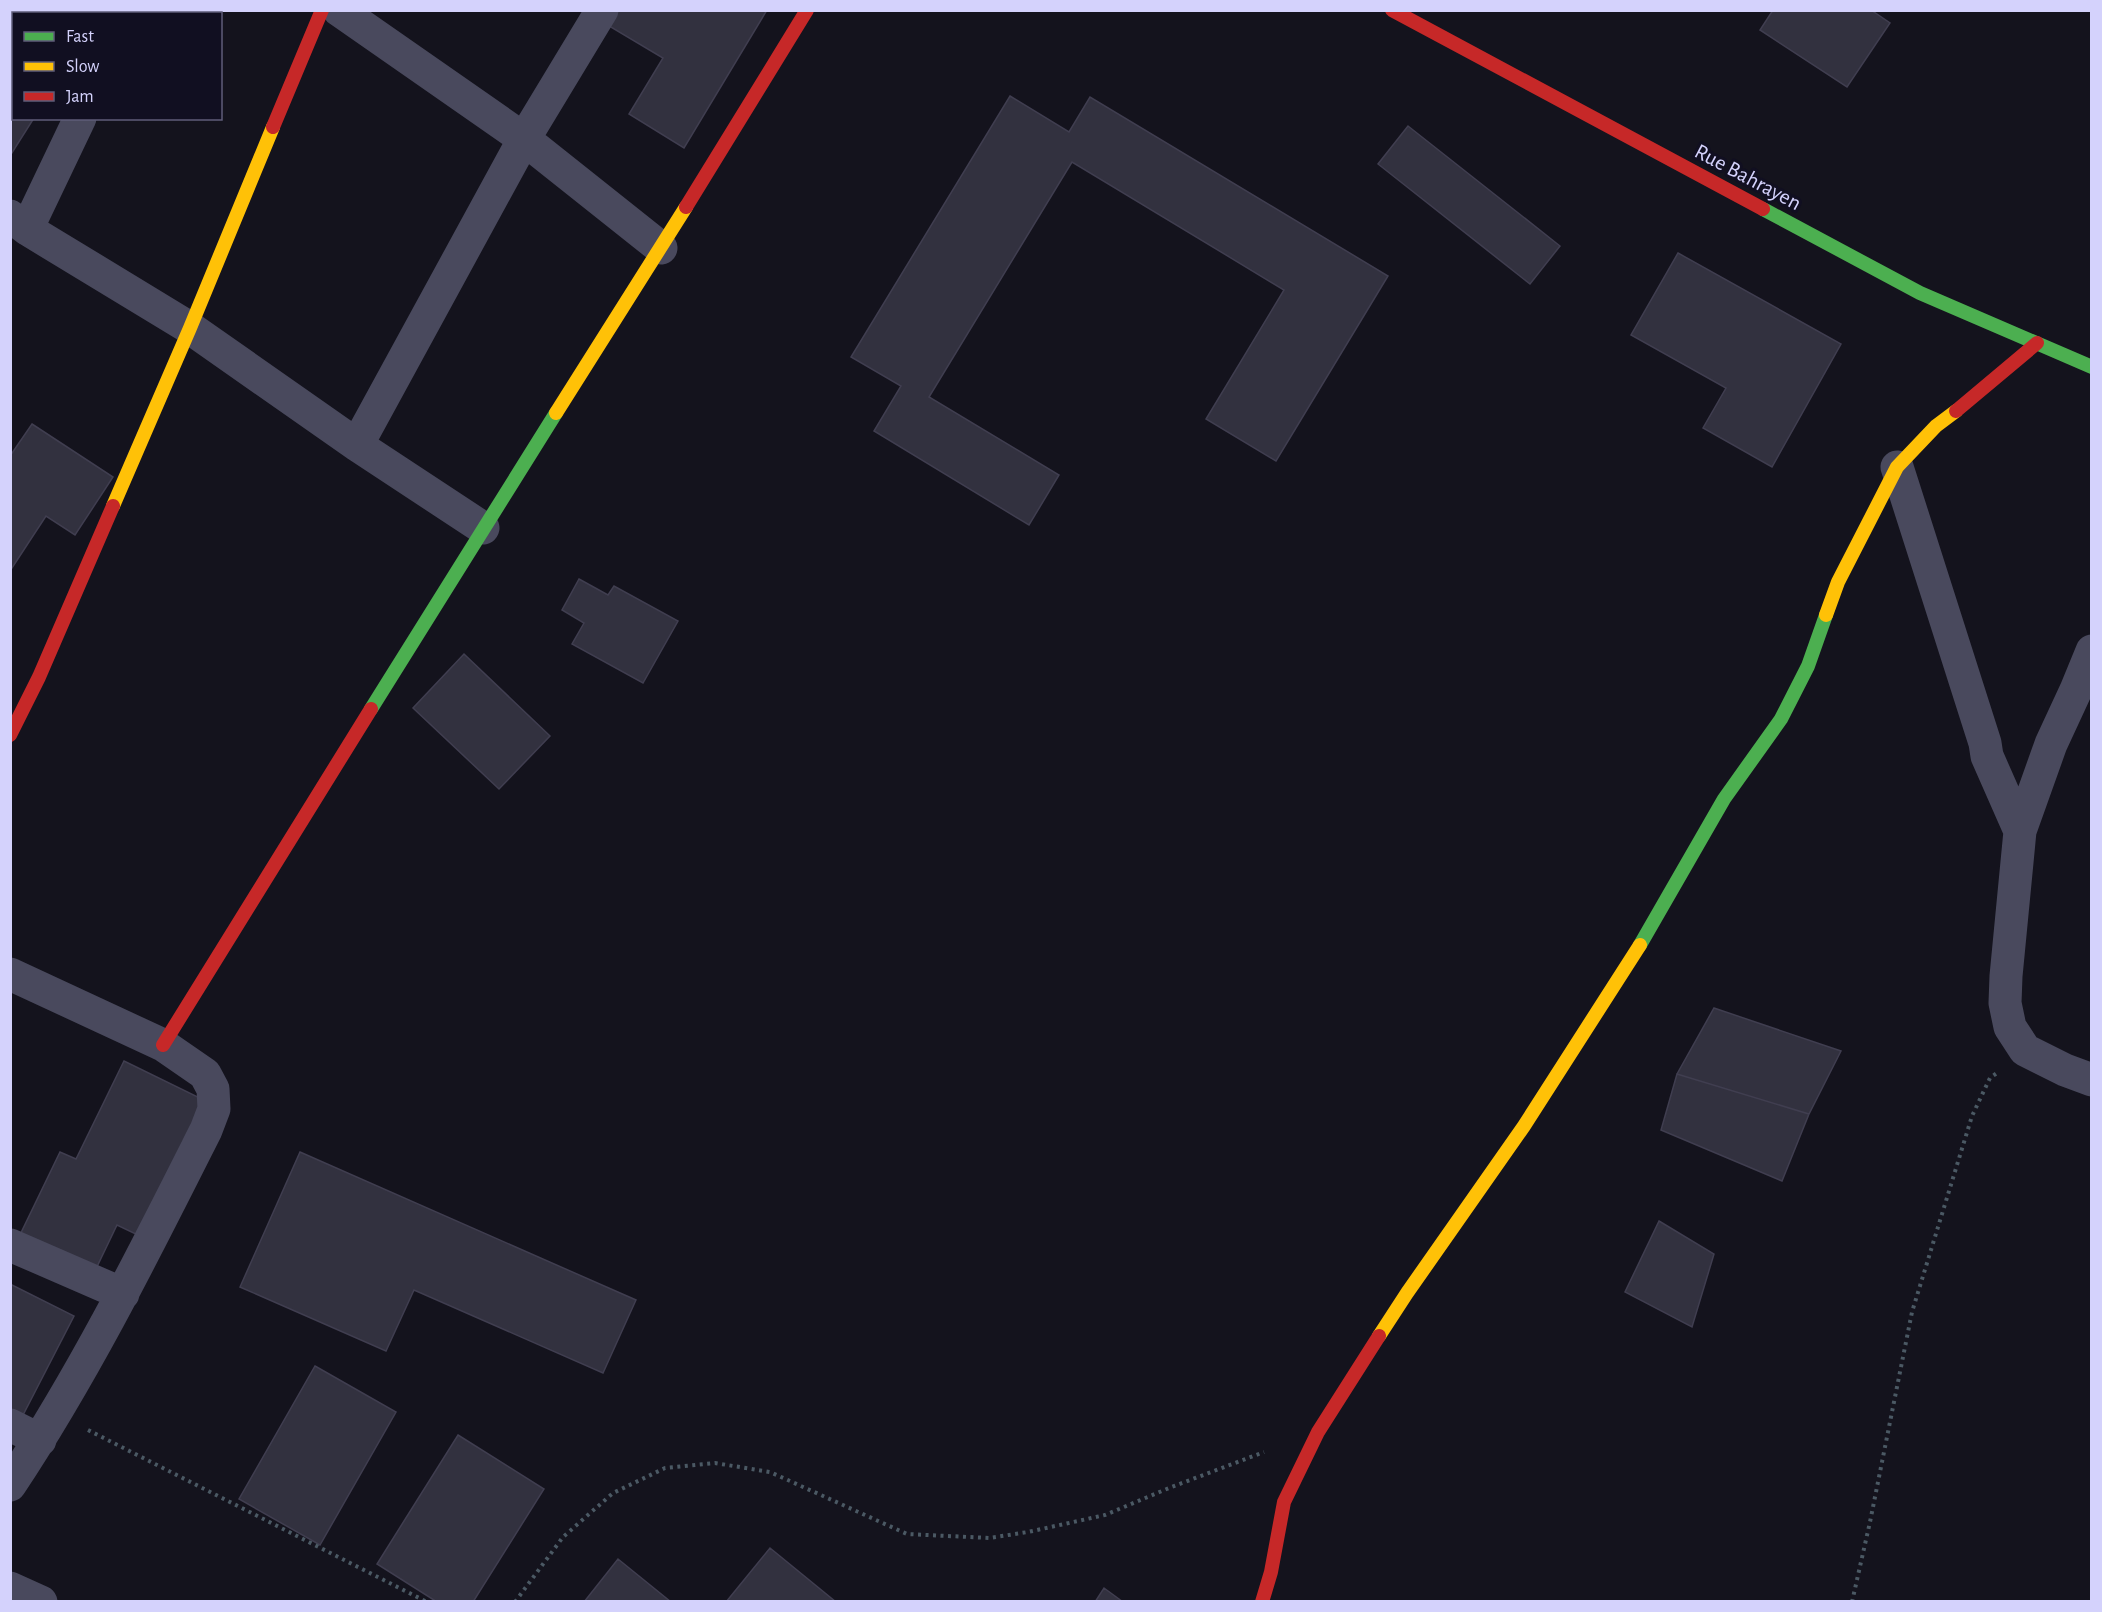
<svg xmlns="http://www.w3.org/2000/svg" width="2102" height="1612" viewBox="0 0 2102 1612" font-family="'Alegreya Sans',sans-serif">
  <rect width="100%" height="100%" fill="#14131d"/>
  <!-- building -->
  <path fill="#32313f" stroke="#403e50" stroke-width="1.5" d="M10 10H37L41 14H14V118H34L10 156Z
    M604 10H767L684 148 629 114 663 58 599 20Z
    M1773 10H1871L1890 23 1847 87 1760 30Z
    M1010 96 1069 132 1090 97 1388 276 1276 461 1206 419 1284 290 1072 162 929 397 1059 475 1029 525 874 431 901 386 851 357Z
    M1408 126 1560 246 1530 284 1378 164Z
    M1678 253 1841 344 1772 467 1703 428 1726 388 1631 335Z
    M32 424 113 477 75 535 46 516 10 571V456Z
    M579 579 608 595 614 586 678 621 643 683 572 644 584 623 562 610Z
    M464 654 550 736 499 789 413 708Z
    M1714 1008 1841 1051 1809 1114 1677 1074Z
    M124 1061 206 1101 140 1236 117 1225 93 1275 18 1239 60 1152 76 1159Z
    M1677 1074 1809 1114 1782 1181 1661 1130Z
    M300 1152 636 1300 603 1373 414 1290 386 1351 240 1287Z
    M1659 1221 1714 1254 1692 1327 1625 1292Z
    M10 1284 74 1316 22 1417 10 1412Z
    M315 1366 396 1412 320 1545 239 1499Z
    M458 1435 544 1489 473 1602H437L377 1564Z
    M770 1548 836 1602H726Z
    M618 1559 671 1602H584Z
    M1104 1588 1123 1602H1095Z"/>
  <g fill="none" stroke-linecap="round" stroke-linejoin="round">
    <!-- path -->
    <path stroke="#4b5964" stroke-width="4" stroke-dasharray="3 4.5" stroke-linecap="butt" d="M88 1430 427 1602
      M515 1602 563 1537 613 1493 665 1468 715 1463 770 1472 907 1534 989 1538 1028 1532 1105 1515 1169 1488 1264 1452
      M1852 1602 1870 1522 1912 1312 1972 1116 1990 1078 1997 1073"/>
    <!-- street -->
    <path stroke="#49495d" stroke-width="33" d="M339 10 524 139 661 248
      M131 14 133 10
      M10 216 27 229 190 328 357 445 483 528
      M27 229 80 118
      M357 445 524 139 602 10
      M1897 467 1985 743 1987 756 2020 831 2006 976 2005 1003 2010 1027 2025 1050 2065 1070 2092 1080
      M2020 831 2051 744 2076 690 2092 651
      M10 974 163 1045 205 1074 213 1089 214 1109 206 1130C145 1251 85 1372 10 1485
      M10 1245 123 1294
      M10 1425 40 1440
      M10 1588 41 1602"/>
    <!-- fast -->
    <path stroke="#4caf50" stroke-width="14" d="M1763 209 1920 293 2092 367
      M371 709 556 413
      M1640 945 1724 799 1781 719 1808 666 1826 615"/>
    <!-- slow -->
    <path stroke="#ffc107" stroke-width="14" d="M556 413 686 207
      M113 506 190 328 273 127
      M1826 615 1838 582 1897 467 1936 426 1956 411
      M1379 1336 1407 1293 1524 1126 1640 945"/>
    <!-- jam -->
    <path stroke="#c62828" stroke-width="14" d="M1392 10 1763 209
      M273 127 322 10
      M686 207 807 10
      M1956 411 2037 343
      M10 735 39 677 113 506
      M163 1045 371 709
      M1262 1602 1271 1572 1284 1502 1318 1432 1379 1336"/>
  </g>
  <g text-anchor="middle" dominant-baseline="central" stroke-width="6" stroke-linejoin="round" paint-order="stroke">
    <!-- street labels -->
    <g font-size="22" fill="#d4d2fc" stroke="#110f21">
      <text transform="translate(1748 177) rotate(28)">Rue Bahrayen</text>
    </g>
  </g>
  <!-- border -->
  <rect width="2102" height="1612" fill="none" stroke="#d4d2fc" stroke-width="24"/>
  <!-- legend -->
  <rect x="12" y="12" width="210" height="108" fill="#110f21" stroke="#5f5d79" stroke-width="1.5"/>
  <rect x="24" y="32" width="30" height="9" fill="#4caf50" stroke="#5f5d79" stroke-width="1.5"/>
  <text x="66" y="42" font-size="18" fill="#d4d2fc">Fast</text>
  <rect x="24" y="62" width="30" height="9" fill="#ffc107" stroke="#5f5d79" stroke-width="1.5"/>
  <text x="66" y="72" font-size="18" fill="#d4d2fc">Slow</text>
  <rect x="24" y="92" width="30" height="9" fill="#c62828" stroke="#5f5d79" stroke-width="1.5"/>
  <text x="66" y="102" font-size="18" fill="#d4d2fc">Jam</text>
</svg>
